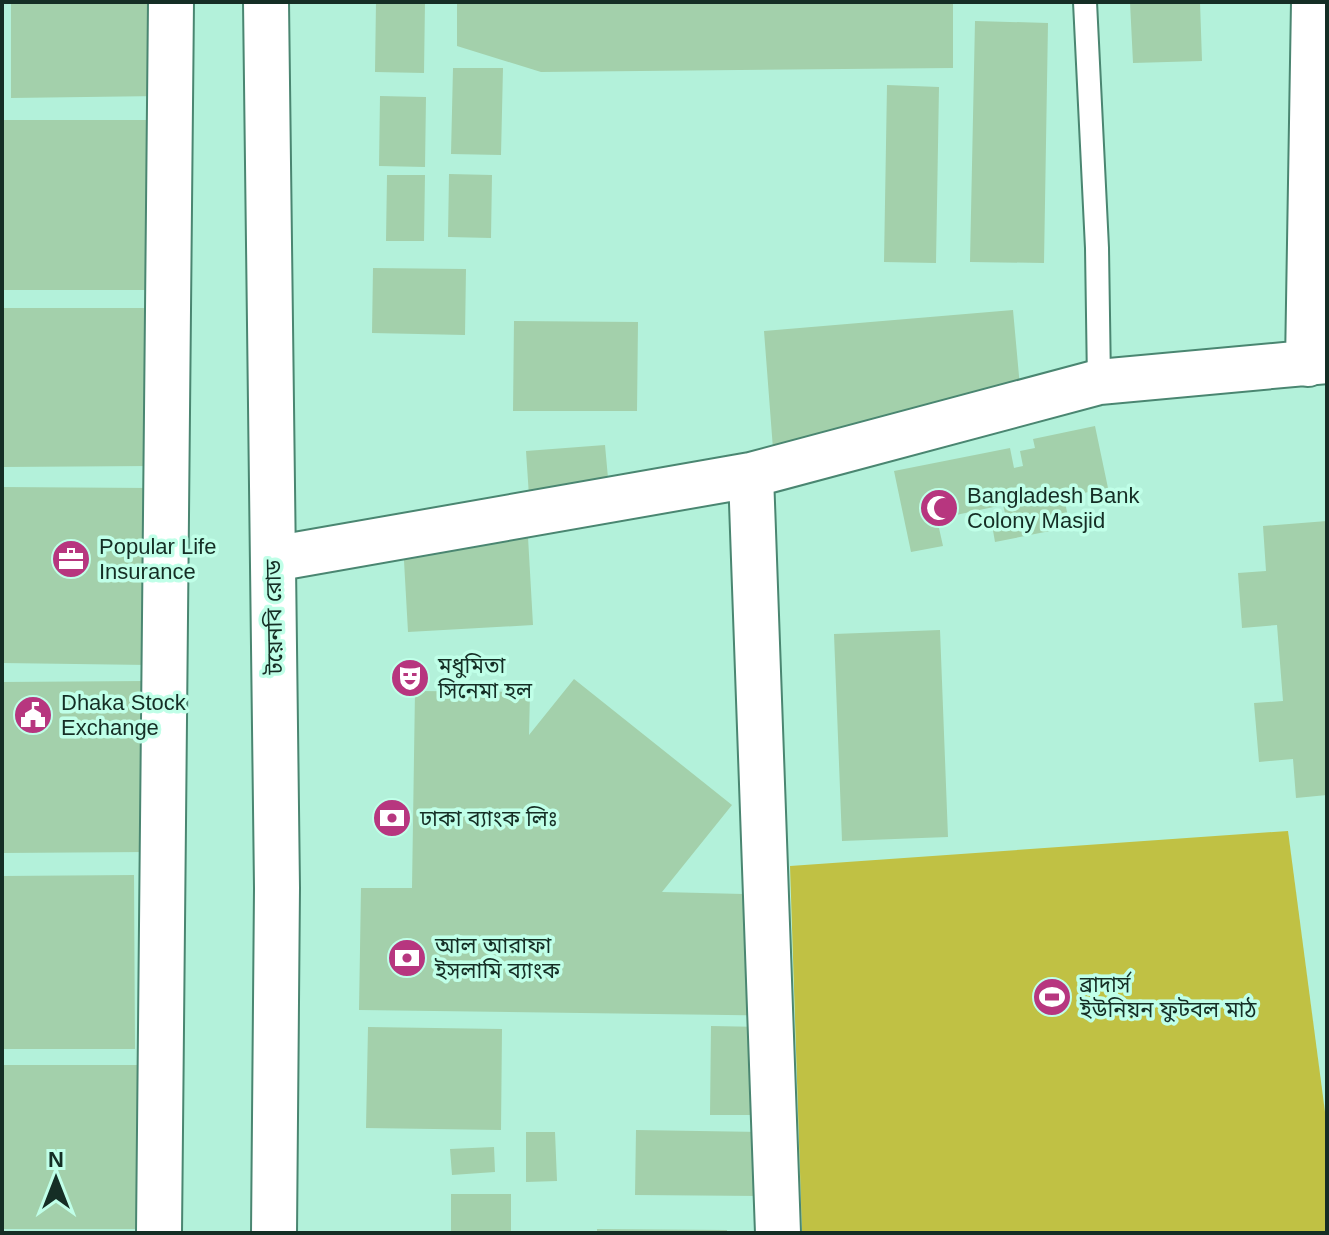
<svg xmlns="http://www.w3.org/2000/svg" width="1329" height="1235" viewBox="0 0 1329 1235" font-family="Helvetica,'Noto Sans Bengali',sans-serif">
  <rect width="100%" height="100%" fill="#b3f1da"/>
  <!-- green -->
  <path fill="#c0c144" d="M1288 831 1327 1127V1233H802L790 866Z"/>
  <!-- building -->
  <path fill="#a3d0ab" d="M11 2H159L160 96 11 98Z
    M376 2H425L424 73 375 72Z
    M457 2H953V68L541 72 457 46Z
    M1130 2H1200L1202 61 1133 63Z
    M975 21 1048 23 1044 263 970 262Z
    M453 68H503L501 155 451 154Z
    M887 85 939 87 936 263 884 262Z
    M380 96 426 97 425 167 379 166Z
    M2 120H155V290H2Z
    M449 174 492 175 491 238 448 237Z
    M387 175H425L424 241H386Z
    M373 268 466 269 465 335 372 333Z
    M2 308H150L151 466 2 467Z
    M1013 310 1021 398 773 449 764 331Z
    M514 321 638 322 637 411H513Z
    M1095 426 1108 488 1064 497 1070 527 995 542 991 519 1006 517 1003 505 937 519 943 546 911 552 894 471 1010 448 1014 468 1023 466 1020 451 1035 448 1033 439Z
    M605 445 609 489 529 496 526 451Z
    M2 487 150 488 149 665 2 663Z
    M1327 521V795L1296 798 1293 759 1259 762 1254 703 1283 701 1277 625 1242 628 1238 573 1266 571 1263 526Z
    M528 537 533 625 408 632 403 543Z
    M940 630 948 837 842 841 834 634Z
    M574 679 732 805 662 892 783 895 792 1016 359 1010 361 888H412L415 691 530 692 529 735Z
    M145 681 147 852 2 853V682Z
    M134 875 135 1049H2V876Z
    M711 1026 764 1027 762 1115H710Z
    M368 1027 502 1029 501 1130 366 1128Z
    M2 1065H137V1229H2Z
    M636 1130 762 1132 761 1196 635 1195Z
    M526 1132H555L557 1181 526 1182Z
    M494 1147 495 1172 452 1175 450 1149Z
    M451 1194H511V1233H451Z
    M597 1229 727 1230V1233H597Z"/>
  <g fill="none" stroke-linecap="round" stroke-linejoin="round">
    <defs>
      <path id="lane" d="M1085 2 1097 248 1099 382"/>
      <path id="street" d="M1308 364 1314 2
        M751 475 778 1233
        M273 559 751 475 1099 382 1327 361"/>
      <path id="primary" d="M266 2 277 888 274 1233
        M159 1233 171 2"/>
    </defs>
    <!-- lane casing -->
    <use href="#lane" stroke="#4a8671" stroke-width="26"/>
    <!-- street casing -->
    <use href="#street" stroke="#4a8671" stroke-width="48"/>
    <!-- primary casing -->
    <use href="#primary" stroke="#4a8671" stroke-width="48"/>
    <!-- lane -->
    <use href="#lane" stroke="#fff" stroke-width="22"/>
    <!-- street -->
    <use href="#street" stroke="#fff" stroke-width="44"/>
    <!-- primary -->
    <use href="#primary" stroke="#fff" stroke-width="44"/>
  </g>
  <!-- icons -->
  <defs>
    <symbol id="mosque-disc" viewBox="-11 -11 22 22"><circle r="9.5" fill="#b7367f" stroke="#c0ffe8"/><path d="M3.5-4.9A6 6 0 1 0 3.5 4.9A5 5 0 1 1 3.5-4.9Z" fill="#fff"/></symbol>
    <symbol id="office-disc" viewBox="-11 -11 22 22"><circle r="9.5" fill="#b7367f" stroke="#c0ffe8"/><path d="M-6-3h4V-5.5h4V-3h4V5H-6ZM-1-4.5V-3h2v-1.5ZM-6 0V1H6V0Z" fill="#fff"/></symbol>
    <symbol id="theatre-disc" viewBox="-11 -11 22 22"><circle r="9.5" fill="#b7367f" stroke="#c0ffe8"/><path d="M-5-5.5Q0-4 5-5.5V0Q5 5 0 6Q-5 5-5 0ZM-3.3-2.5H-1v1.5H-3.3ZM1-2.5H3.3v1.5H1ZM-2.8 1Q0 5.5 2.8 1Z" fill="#fff"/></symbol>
    <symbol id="civic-disc" viewBox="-11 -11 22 22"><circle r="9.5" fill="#b7367f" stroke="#c0ffe8"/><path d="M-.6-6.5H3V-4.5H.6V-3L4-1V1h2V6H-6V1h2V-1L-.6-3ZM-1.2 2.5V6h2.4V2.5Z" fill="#fff"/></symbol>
    <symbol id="bank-disc" viewBox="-11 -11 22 22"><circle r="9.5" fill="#b7367f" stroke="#c0ffe8"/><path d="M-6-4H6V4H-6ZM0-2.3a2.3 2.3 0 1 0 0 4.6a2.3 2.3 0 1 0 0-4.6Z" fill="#fff"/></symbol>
    <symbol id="stadium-disc" viewBox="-11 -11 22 22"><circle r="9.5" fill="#b7367f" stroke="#c0ffe8"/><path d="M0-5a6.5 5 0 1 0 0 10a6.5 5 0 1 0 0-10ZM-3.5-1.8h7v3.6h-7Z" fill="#fff"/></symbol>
  </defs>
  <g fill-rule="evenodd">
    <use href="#mosque-disc" x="917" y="486" width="44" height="44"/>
    <use href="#office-disc" x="49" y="537" width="44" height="44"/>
    <use href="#theatre-disc" x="388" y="656" width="44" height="44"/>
    <use href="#civic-disc" x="11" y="693" width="44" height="44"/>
    <use href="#bank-disc" x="370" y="796" width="44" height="44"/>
    <use href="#bank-disc" x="385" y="936" width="44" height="44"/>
    <use href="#stadium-disc" x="1030" y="975" width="44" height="44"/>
  </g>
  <g text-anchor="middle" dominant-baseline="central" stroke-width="7" stroke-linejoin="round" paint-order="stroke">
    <!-- poi labels -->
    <g font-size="22" fill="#152e25" stroke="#c0ffe8" text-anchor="start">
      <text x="967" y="495">Bangladesh Bank<tspan x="967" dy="25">Colony Masjid</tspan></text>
      <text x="99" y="546">Popular Life<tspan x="99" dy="25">Insurance</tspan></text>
      <text x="438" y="665">মধুমিতা<tspan x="438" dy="25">সিনেমা হল</tspan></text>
      <text x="61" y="702">Dhaka Stock<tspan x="61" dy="25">Exchange</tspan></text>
      <text x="420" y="818">ঢাকা ব্যাংক লিঃ</text>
      <text x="435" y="945">আল আরাফা<tspan x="435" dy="25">ইসলামি ব্যাংক</tspan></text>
      <text x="1080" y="984">ব্রাদার্স<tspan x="1080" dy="25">ইউনিয়ন ফুটবল মাঠ</tspan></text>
    </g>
    <!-- street labels -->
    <g font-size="22" fill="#152e25" stroke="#c0ffe8">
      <text transform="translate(274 617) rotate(-91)">টয়েনবি রোড</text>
    </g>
  </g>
  <!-- border -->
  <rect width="1329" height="1235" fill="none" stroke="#152e25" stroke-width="8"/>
  <!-- north arrow -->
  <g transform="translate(56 1179)" stroke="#c0ffe8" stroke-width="6" paint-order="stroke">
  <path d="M0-6L14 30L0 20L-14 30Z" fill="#152e25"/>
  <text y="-12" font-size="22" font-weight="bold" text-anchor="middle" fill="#152e25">N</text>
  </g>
</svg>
